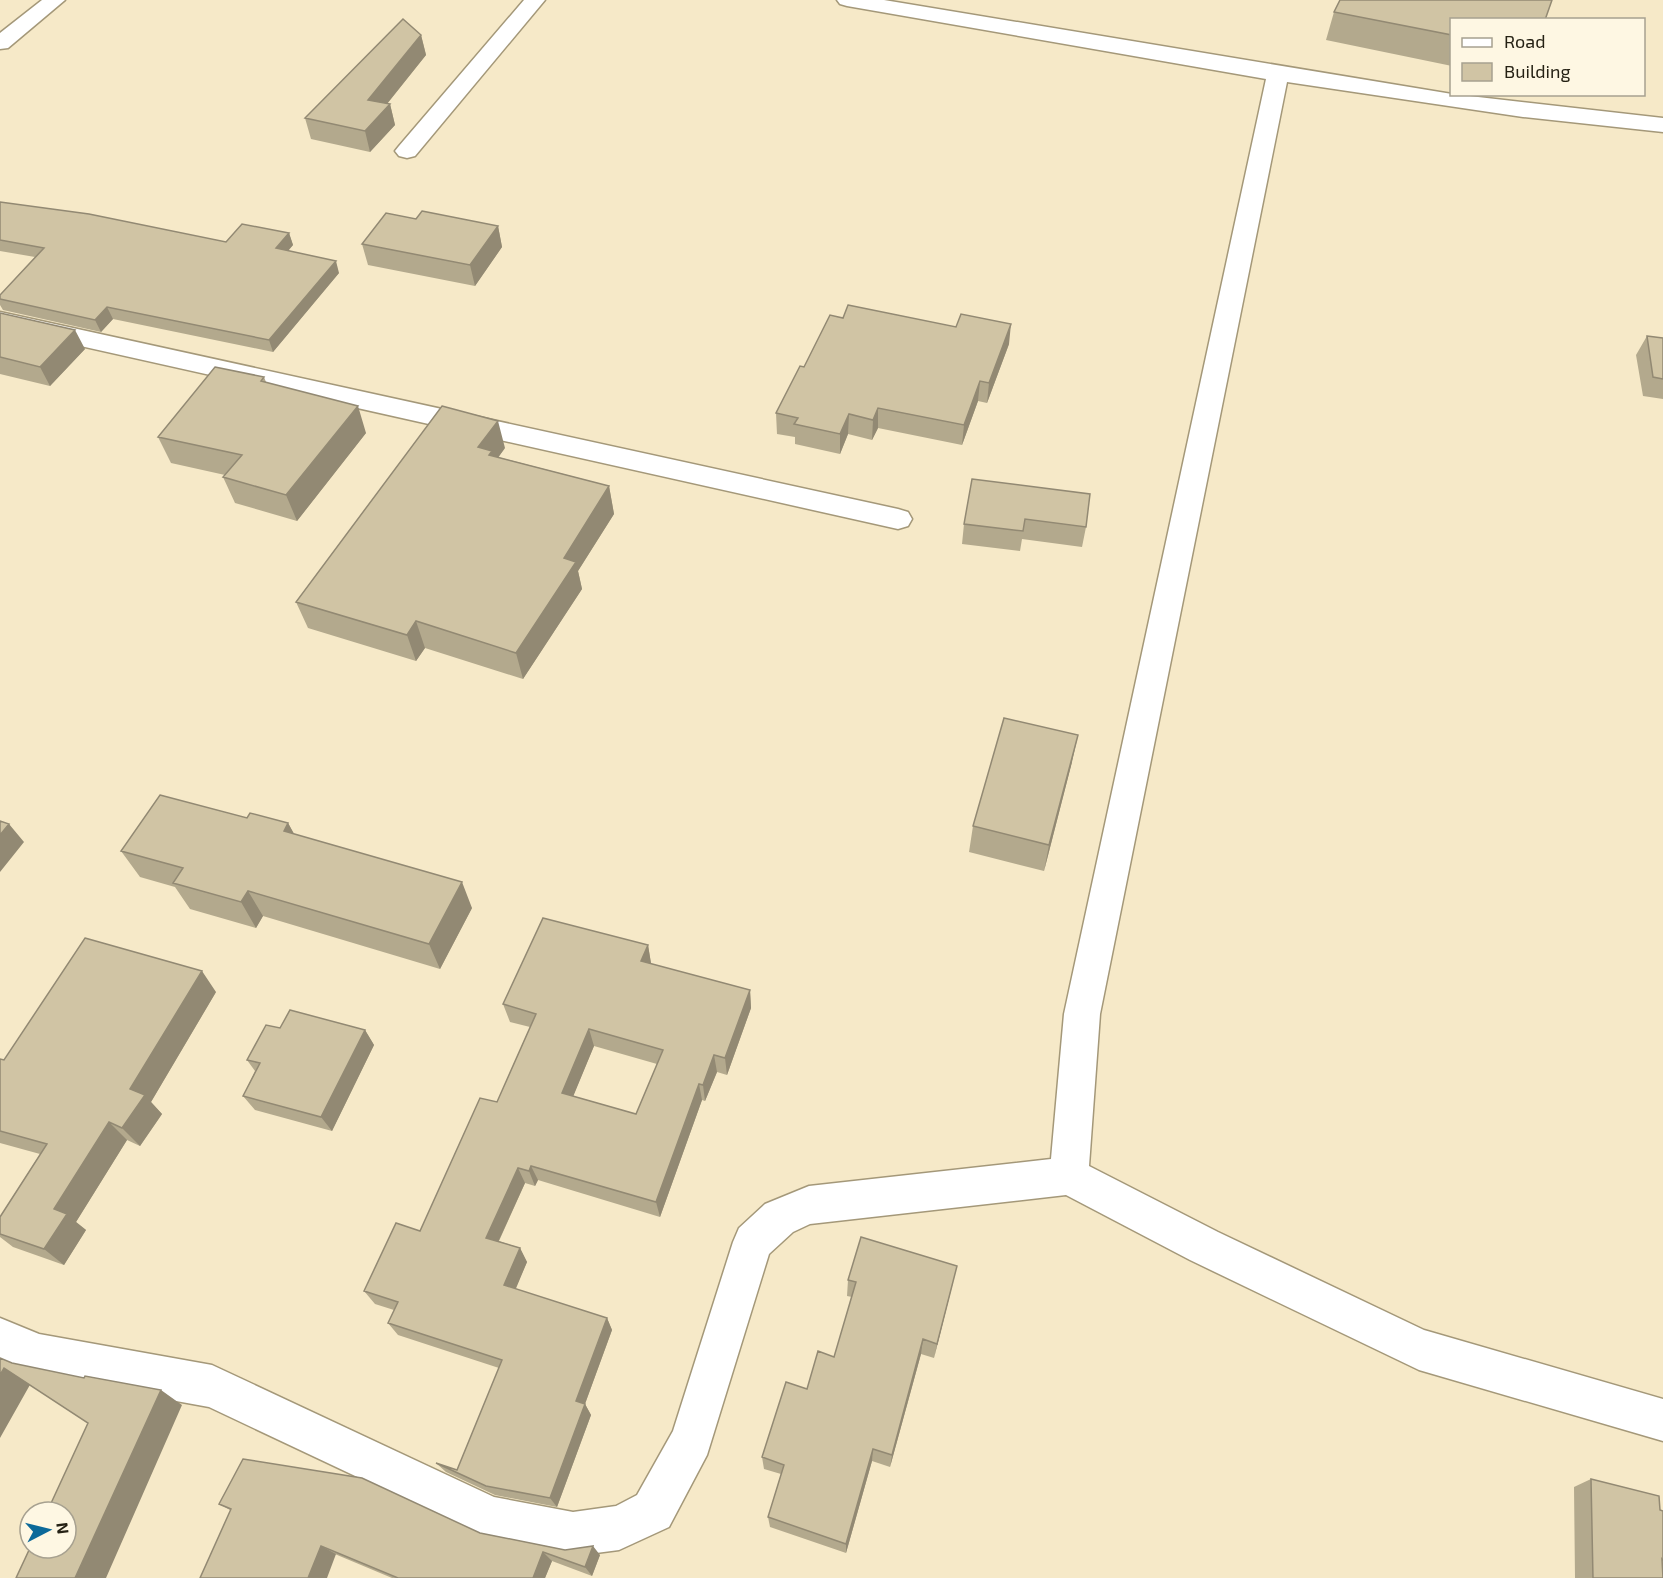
<svg xmlns="http://www.w3.org/2000/svg" width="1663" height="1578" viewBox="0 0 1663 1578" font-family="'Exo 2',sans-serif">
  <rect width="100%" height="100%" fill="#f6e9c8"/>
  <g fill="none" stroke-linecap="round" stroke-linejoin="round">
    <defs>
      <path id="minor" d="M42 0H65L8 48 0 49V33Z
        M524 0H545L415 156 407 158 399 156 395 151 399 146Z
        M837 0H884L1452 94 1663 118V132L1523 117 1287 82 1100 1014 1089 1166 1218 1232 1424 1330 1663 1399V1441L1419 1370 1190 1260 1066 1195 810 1224 793 1232 769 1254 707 1455 669 1527 619 1550 573 1556 491 1540 209 1407 39 1376 0 1360V1318L39 1334 212 1365 494 1497 573 1512 616 1506 637 1495 673 1431 733 1242 739 1228 765 1204 809 1186 1051 1159 1064 1014 1266 79 847 6 840 4Z
        M0 312 898 509 908 512 912 519 908 526 898 529 0 328Z"/>
    </defs>
    <!-- minor casing -->
    <use href="#minor" stroke="#a49879" stroke-width="3"/>
    <!-- minor -->
    <use href="#minor" fill="#fff" fill-rule="evenodd"/>
  </g>
  <!-- wall -->
  <path fill="#b3a98d" fill-rule="evenodd" d="M1334 12 1452 20V66L1326 40Z
    M421 35 426 55 387 104H390L395 125 370 152 311 139 305 118Z
    M0 202 226 242 289 233 293 245 288 251 339 273 273 352 113 319 101 332 3 310 0 305V295L35 257 0 251Z
    M416 219 498 226 502 247 475 286 368 265 362 244Z
    M0 313 85 349 50 386 0 374Z
    M843 318 1009 344 987 403 978 401 962 445 878 428 872 440 848 434 840 454 795 444V437L777 434 776 413 804 367Z
    M1647 336 1663 338V399L1643 396 1636 355Z
    M264 377 266 382 366 433 297 521 235 503 223 477 225 475 171 463 158 437Z
    M505 448 498 457 609 486 614 514 578 571 582 589 523 679 425 648 416 661 308 628 296 602Z
    M972 479 1086 527 1082 547 1022 539 1020 551 962 544 964 524Z
    M1072 762 1044 871 969 852 973 826Z
    M247 818 288 823 294 834 472 908 440 969 263 916 256 928 190 909 175 887 140 877 121 851Z
    M648 945 651 964 750 990 751 1008 727 1075 717 1072 705 1101 702 1100 660 1217 538 1180 535 1186 525 1183 499 1241 520 1248 527 1262 515 1289 607 1318 612 1330 585 1404 591 1415 557 1507 495 1495 446 1472 436 1463 457 1470 499 1368 398 1335 388 1323 394 1310 375 1304 364 1291 420 1231 497 1102 530 1027 510 1022 503 1004ZM594 1046 657 1064 636 1114 573 1096Z
    M216 992 151 1102 162 1114 140 1146 127 1140 76 1222 86 1230 64 1265 13 1247 0 1237V1217L40 1154 0 1143V1059L4 1060Z
    M280 1028 365 1030 374 1045 332 1131 255 1110 243 1096 255 1071 247 1060Z
    M848 1280 953 1282 934 1358 921 1354 890 1467 872 1461 846 1553 770 1527 768 1517 781 1474 764 1469 762 1457 834 1357 852 1297 847 1296Z
    M1591 1479 1663 1511V1578H1575L1574 1487Z
    M219 1504 480 1533 565 1550 600 1555 592 1576 552 1561 545 1578H392L230 1510Z"/>
  <!-- shaded-wall -->
  <path fill="#928973" d="M421 35 426 55 374 120 368 100Z
    M390 104 395 125 370 152 365 131Z
    M498 226 502 247 475 286 470 265Z
    M289 233 293 245 280 260 276 248Z
    M336 261 339 273 273 352 269 340Z
    M107 307 113 319 101 332 95 320Z
    M1011 324 1009 344 987 403 989 383Z
    M75 330 85 349 50 386 40 367Z
    M980 381 978 401 962 445 964 425Z
    M358 406 366 433 297 521 286 495Z
    M878 408V428L872 440 873 420Z
    M849 414 848 434 840 454V434Z
    M498 421 505 448 495 462 478 447Z
    M609 486 614 514 578 571 582 589 523 679 516 653 564 558Z
    M416 621 425 648 416 661 407 635Z
    M1078 735 1072 762 1044 871 1049 845Z
    M288 823 303 850 284 831Z
    M9 824 24 842 0 872V835Z
    M462 882 472 908 440 969 429 944Z
    M248 891 263 916 256 928 241 902Z
    M648 945 651 963 645 979 641 961Z
    M202 971 216 992 151 1102 162 1114 140 1146 122 1128 130 1089Z
    M750 990 751 1008 727 1075 725 1058Z
    M589 1029 594 1046 568 1109 562 1093Z
    M365 1030 374 1045 332 1131 321 1117Z
    M714 1055 717 1072 705 1101 703 1085Z
    M699 1084 702 1100 660 1217 656 1202Z
    M109 1122 127 1140 76 1222 86 1230 64 1265 44 1249 54 1209Z
    M531 1166 538 1180 535 1186 529 1171Z
    M518 1168 525 1183 494 1251 486 1238Z
    M520 1248 527 1262 512 1298 504 1285Z
    M957 1266 934 1358 937 1344Z
    M607 1318 612 1330 582 1412 576 1401Z
    M923 1339 921 1354 890 1467 892 1455Z
    M4 1368 31 1383 0 1438V1375Z
    M161 1390 182 1405 106 1578H75Z
    M585 1404 591 1415 557 1507 550 1498Z
    M873 1449 872 1461 846 1553V1544Z
    M321 1546 336 1554 327 1578H308Z
    M593 1546 600 1555 592 1576 585 1567Z
    M543 1552 552 1561 545 1578H533Z"/>
  <!-- building -->
  <path fill="#d0c4a4" stroke="#928973" stroke-width="1.5" fill-rule="evenodd" d="M1340 0H1552L1545 20H1452V35L1334 12Z
    M403 19 421 35 368 100 390 104 365 131 305 118Z
    M0 202 89 214 226 242 242 224 289 233 276 248 336 261 269 340 107 307 95 320 0 299V295L44 248 0 240Z
    M422 211 498 226 470 265 362 244 386 213 416 219Z
    M848 305 956 327 961 314 1011 324 989 383 980 381 964 425 878 408 873 420 849 414 840 434 794 424 798 418 776 413 800 366 804 367 830 315 843 318Z
    M0 313 75 330 40 367 0 357Z
    M1647 336 1663 338V379L1653 377Z
    M215 367 264 377 261 381 358 406 286 495 223 477 242 455 158 437Z
    M442 406 498 421 478 447 492 451 489 455 609 486 564 558 576 562 516 653 416 621 407 635 296 602Z
    M972 479 1090 494 1086 527 1025 519 1023 531 964 524Z
    M1004 718 1078 735 1049 845 973 826Z
    M160 795 247 818 250 813 288 823 284 831 462 882 429 944 248 891 241 902 173 883 183 868 121 851Z
    M0 821 9 824 0 835Z
    M543 918 648 945 641 961 750 990 725 1058 714 1055 703 1085 699 1084 656 1202 531 1166 529 1171 518 1168 486 1238 520 1248 504 1285 607 1318 576 1401 585 1404 550 1498 486 1486 436 1463 457 1470 502 1360 388 1323 398 1302 364 1291 396 1223 420 1231 480 1098 497 1102 536 1014 503 1004ZM589 1029 663 1050 636 1114 562 1093Z
    M85 938 202 971 130 1089 145 1095 122 1128 109 1122 54 1209 67 1214 44 1249 0 1234V1217L47 1144 0 1131V1059L4 1060Z
    M290 1010 365 1030 321 1117 243 1096 260 1063 247 1060 266 1025 280 1028Z
    M861 1237 957 1266 937 1344 923 1339 892 1455 873 1449 846 1544 768 1517 784 1465 762 1457 786 1382 807 1389 818 1351 834 1357 856 1282 848 1280Z
    M0 1358 12 1363 84 1378 85 1376 161 1390 75 1578H16L30 1548H66V1512H47L88 1423 4 1368 0 1375Z
    M243 1459 362 1478 480 1533 565 1550 593 1546 585 1567 543 1552 533 1578H398L321 1546 308 1578H200L231 1509 219 1504Z
    M1591 1479 1659 1496 1660 1510 1663 1511V1560L1662 1559 1663 1578H1593Z"/>
  <!-- legend -->
  <rect x="1450" y="18" width="195" height="78" fill="#fef7e3" stroke="#a7a190" stroke-width="1.5"/>
  <rect x="1462" y="38" width="30" height="9" fill="#ffffff" stroke="#a7a190" stroke-width="1.5"/>
  <text x="1504" y="48" font-size="18" fill="#252114">Road</text>
  <rect x="1462" y="63" width="30" height="18" fill="#d0c4a4" stroke="#a7a190" stroke-width="1.5"/>
  <text x="1504" y="78" font-size="18" fill="#252114">Building</text>
  <!-- north arrow -->
  <g transform="translate(48 1530) rotate(83)"><circle r="28" fill="#fef7e3" stroke="#a7a190" stroke-width="1.5"/>
  <path d="M0-4.5L10 22L0 15L-10 22Z" fill="#0c6999"/>
  <text y="-9" font-size="16" font-weight="bold" text-anchor="middle" fill="#252114">N</text>
  </g>
</svg>
